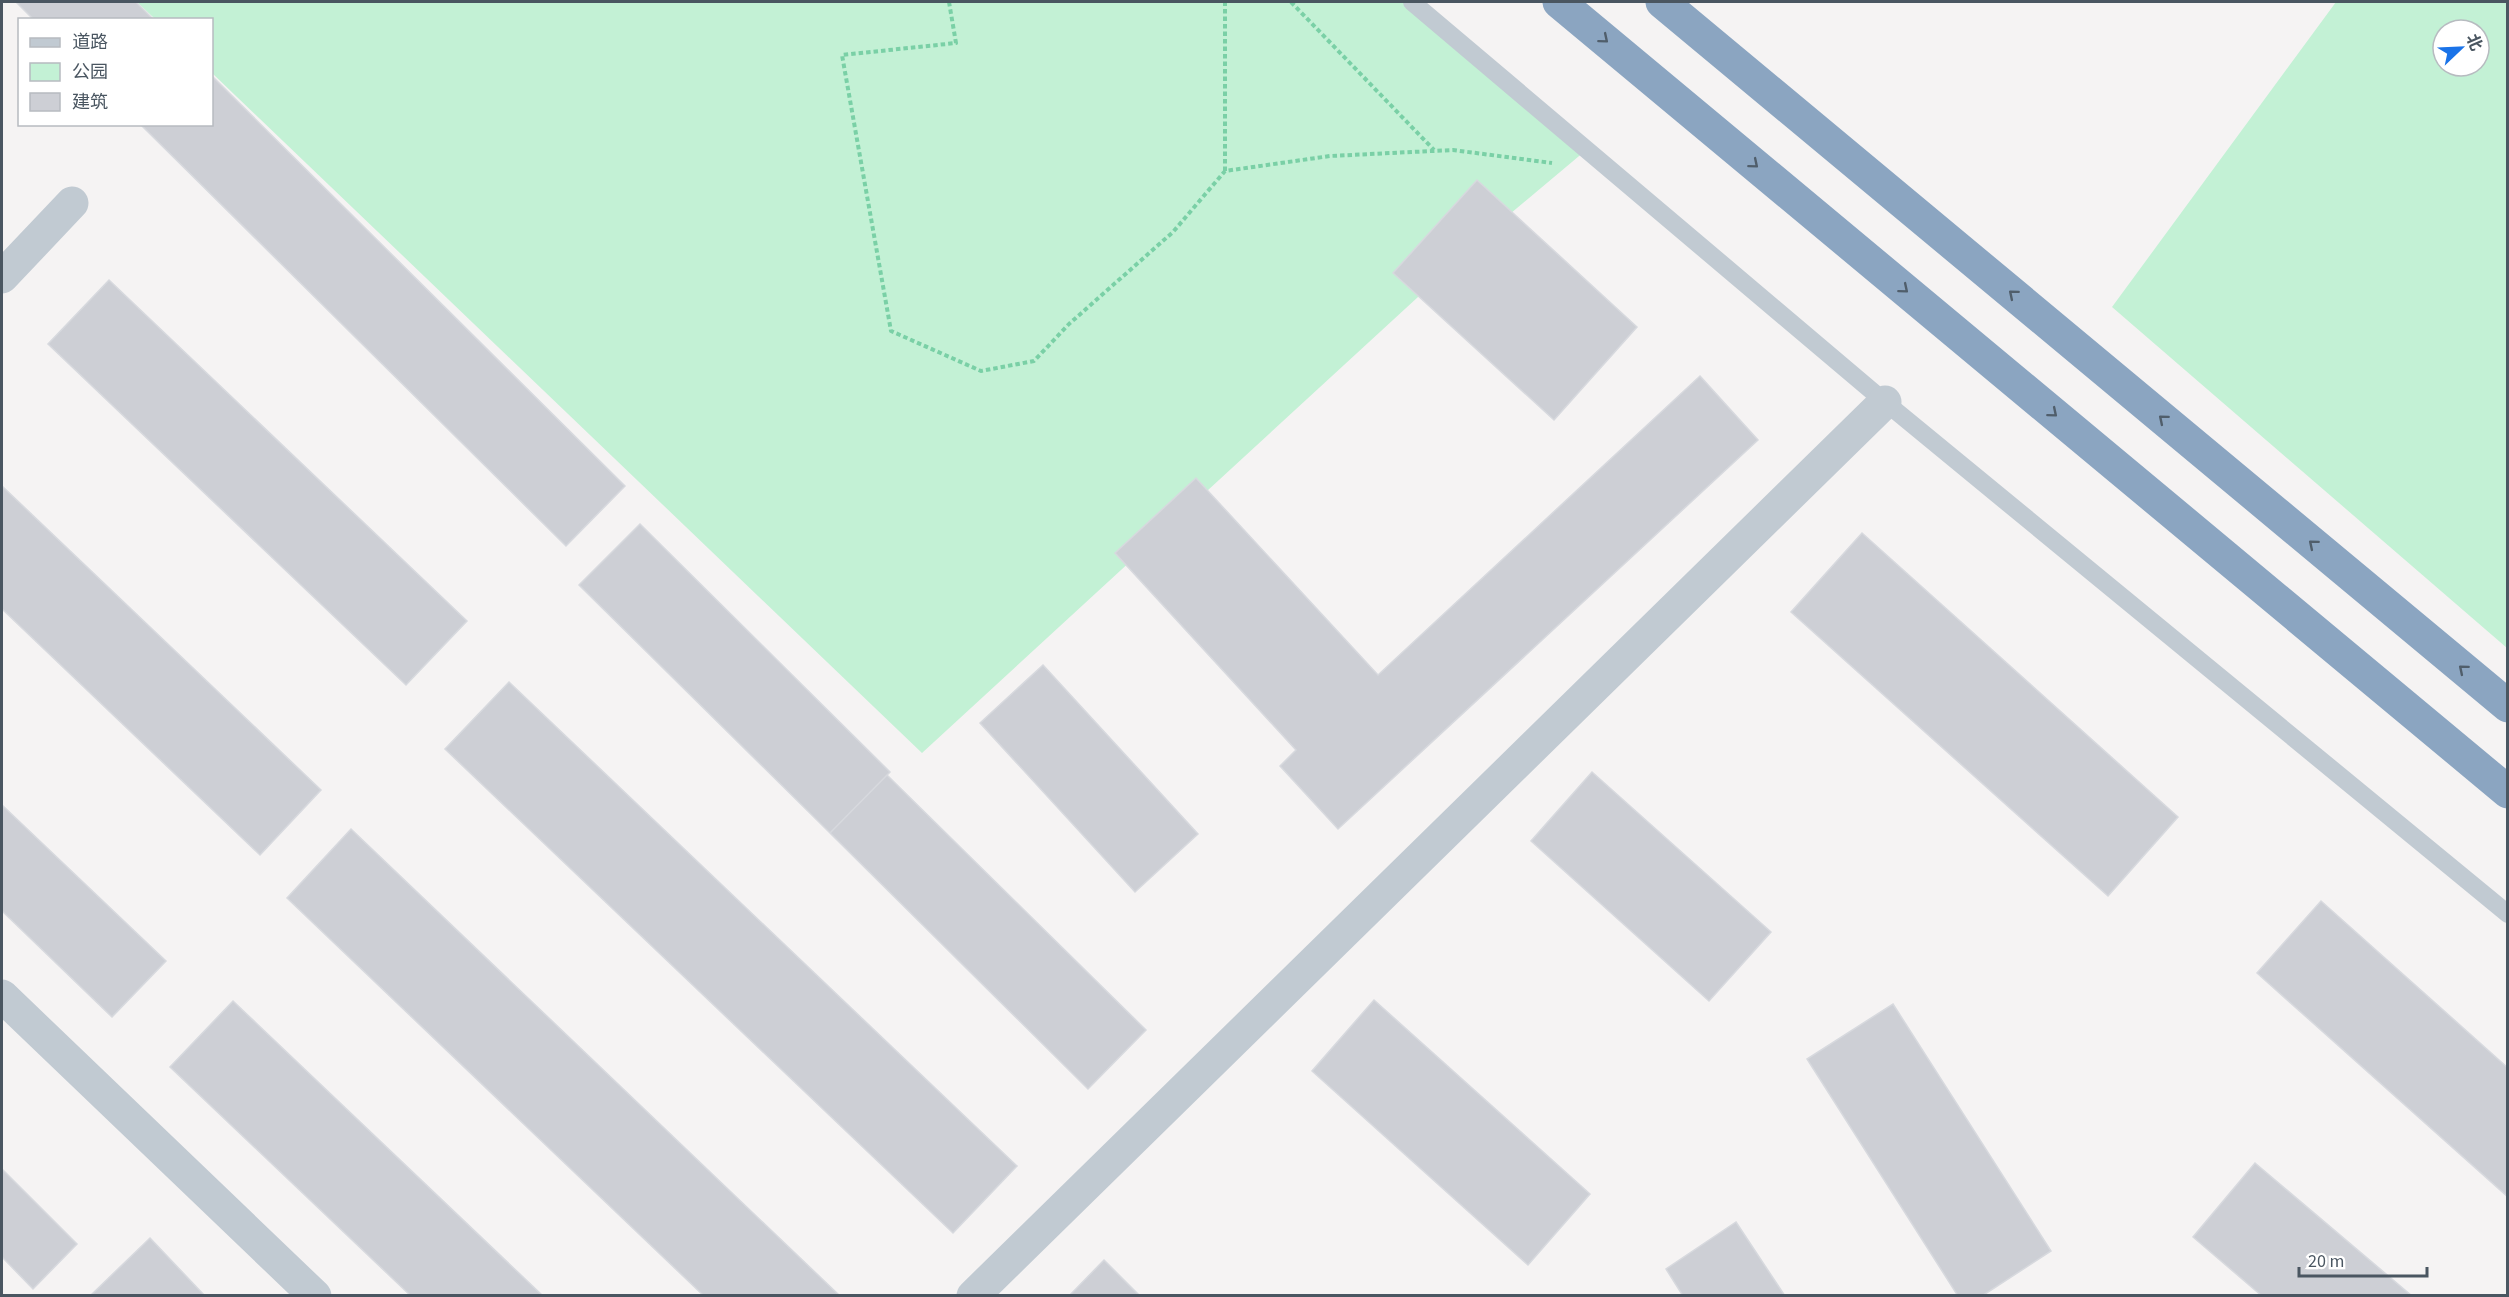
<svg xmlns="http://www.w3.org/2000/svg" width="2509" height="1297" viewBox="0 0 2509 1297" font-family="'Source Sans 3','Noto Sans SC',sans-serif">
  <rect width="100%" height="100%" fill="#f5f3f3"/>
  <!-- green -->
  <path fill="#c3f1d5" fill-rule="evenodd" d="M137 2H1420L1591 146 1492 229 922 753 212 73V20L155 19Z
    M2336 2H2507V648L2112 307ZM2443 30H2479V66H2443Z"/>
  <!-- building -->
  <path fill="#cdcfd5" stroke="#d7d9de" stroke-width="1.5" d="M16 2H136L154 20H34Z
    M212 76 625 486 566 546 140 124H212Z
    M1477 180 1637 327 1554 420 1393 273Z
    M109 280 467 621 406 685 48 344Z
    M1700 376 1758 440 1338 829 1280 766 1296 750 1115 553 1196 478 1378 675Z
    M2 486 321 790 260 855 2 609Z
    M640 524 890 772 830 833 579 585Z
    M1862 533 2178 817 2108 896 1791 612Z
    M1043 665 1198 834 1135 892 980 723Z
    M509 682 1017 1166 953 1233 445 749Z
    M1592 772 1771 932 1709 1001 1531 841Z
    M887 775 1146 1030 1088 1089 830 833Z
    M2 805 166 961 112 1017 2 911Z
    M351 829 840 1296H704L287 898Z
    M2321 901 2508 1068V1197L2257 973Z
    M1374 1000 1590 1194 1528 1265 1312 1071Z
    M233 1001 543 1296H411L170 1067Z
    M1893 1004 2051 1251 1982 1296H1958L1807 1059Z
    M2255 1163 2412 1296H2262L2193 1237Z
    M2 1169 77 1244 33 1289 2 1257Z
    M1736 1222 1785 1296H1683L1666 1269Z
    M150 1238 205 1296H90Z
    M1104 1260 1140 1296H1069Z"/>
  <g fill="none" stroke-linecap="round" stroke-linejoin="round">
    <!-- path -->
    <path stroke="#7ad0a6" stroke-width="4" stroke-dasharray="4.5 3" stroke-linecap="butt" d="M949 2 956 43 842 55 891 331 981 371 1034 361 1069 324 1173 232 1225 171 1330 156 1453 150 1552 163
      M1291 2 1434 150
      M1225 171V2"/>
    <!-- lane -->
    <path stroke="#c1cad2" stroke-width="18" d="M1412 2 1885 402 2508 914"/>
    <!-- street -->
    <path stroke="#c1cad2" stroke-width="33" d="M2 277 72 203
      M2 996 315 1296
      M973 1296 1885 402"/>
    <!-- highway -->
    <path stroke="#8ba5c1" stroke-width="33" d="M1559 2 2508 792
      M1662 2 2508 706"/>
  </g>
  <!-- one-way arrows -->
  <defs><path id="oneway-chevron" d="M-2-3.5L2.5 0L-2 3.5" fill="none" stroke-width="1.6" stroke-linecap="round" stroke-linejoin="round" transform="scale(1.5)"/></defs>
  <g stroke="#505e6b">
    <use href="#oneway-chevron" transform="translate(1604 39) rotate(40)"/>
    <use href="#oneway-chevron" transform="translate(1754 164) rotate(40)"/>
    <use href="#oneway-chevron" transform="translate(1904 289) rotate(40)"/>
    <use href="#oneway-chevron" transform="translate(2013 294) rotate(-140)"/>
    <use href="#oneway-chevron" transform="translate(2053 413) rotate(40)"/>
    <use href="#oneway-chevron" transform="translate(2163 419) rotate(-140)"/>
    <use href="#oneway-chevron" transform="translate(2313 544) rotate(-140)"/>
    <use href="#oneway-chevron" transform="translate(2463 669) rotate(-140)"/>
  </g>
  <!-- border -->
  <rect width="2509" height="1297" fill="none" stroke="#4a5661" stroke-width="6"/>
  <!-- legend -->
  <rect x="18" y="18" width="195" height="108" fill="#ffffff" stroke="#b7bbc0" stroke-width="1.5"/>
  <rect x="30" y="38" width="30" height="9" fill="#c1cad2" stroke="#b7bbc0" stroke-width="1.5"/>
  <text x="72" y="48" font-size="18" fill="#4a5661">道路</text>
  <rect x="30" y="63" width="30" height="18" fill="#c3f1d5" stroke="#b7bbc0" stroke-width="1.5"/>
  <text x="72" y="78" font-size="18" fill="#4a5661">公园</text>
  <rect x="30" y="93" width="30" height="18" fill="#cdcfd5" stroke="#b7bbc0" stroke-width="1.5"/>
  <text x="72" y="108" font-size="18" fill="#4a5661">建筑</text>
  <!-- north arrow -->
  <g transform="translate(2461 48) rotate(67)"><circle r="28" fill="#ffffff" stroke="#b7bbc0" stroke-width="1.5"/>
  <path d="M0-4.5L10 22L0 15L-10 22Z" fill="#1a73e8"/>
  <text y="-9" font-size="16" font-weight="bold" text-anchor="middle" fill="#4a5661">北</text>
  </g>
  <!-- scale -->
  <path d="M2299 1267v9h128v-9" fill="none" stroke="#4a5661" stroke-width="3"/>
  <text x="2308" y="1267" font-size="18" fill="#4a5661" stroke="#ffffff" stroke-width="4.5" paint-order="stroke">20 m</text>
</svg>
